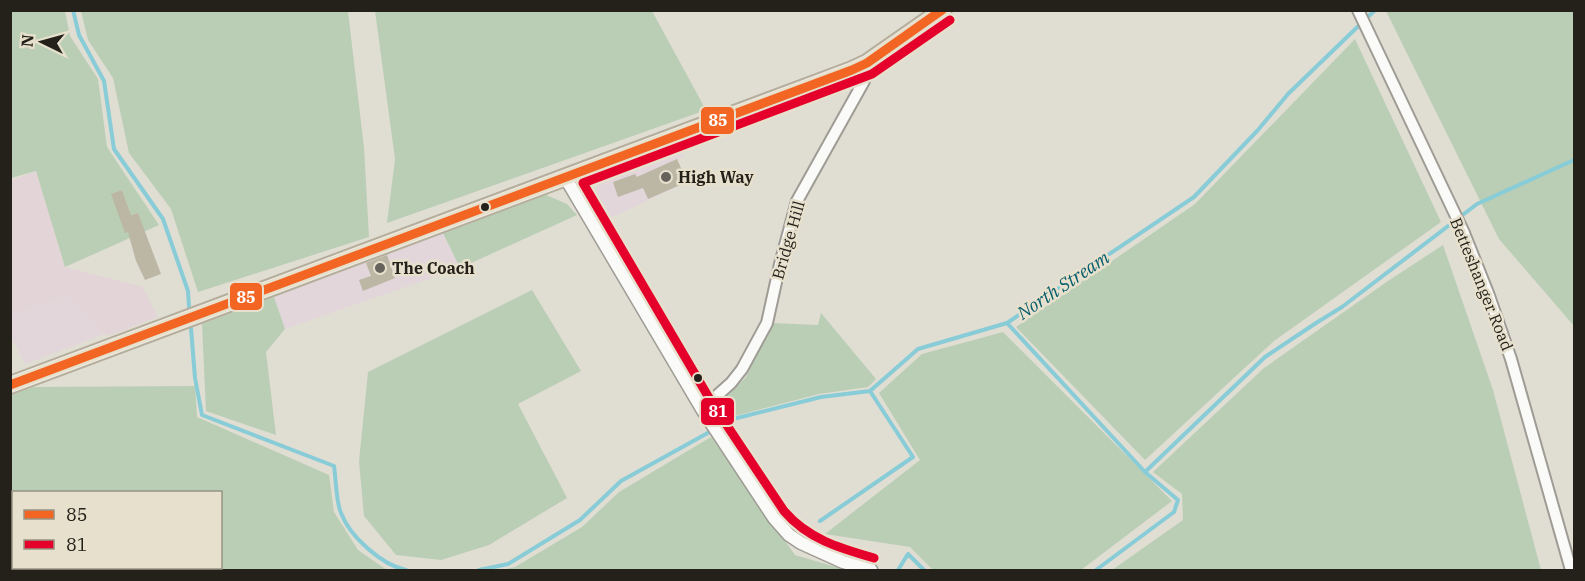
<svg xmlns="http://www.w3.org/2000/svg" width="1585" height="581" viewBox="0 0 1585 581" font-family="'IBM Plex Serif',serif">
  <rect width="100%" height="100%" fill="#e0ddd3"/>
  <!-- commercial -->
  <path fill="#e2d6da" d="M675 138 683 157 677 160 687 182 606 220 596 195 597 179 606 164Z
    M441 229 460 268 285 329 274 297Z
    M68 296 107 333 25 364 11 337 10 313Z"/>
  <!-- industrial -->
  <path fill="#e3d5d7" d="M36 171 65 267 143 287 158 317 108 336 68 296 11 313V181Z"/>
  <!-- green -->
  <path fill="#baceb5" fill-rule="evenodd" d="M10 11H65L70 36 98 79 107 147 159 225 65 267 36 171 11 178ZM122 190 131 215 138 213 142 226 125 232 112 194Z
    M81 11H348L364 148 369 237 198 292 171 209 129 153 113 78 88 40Z
    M375 11H652L706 110 387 223 395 159Z
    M1386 11H1574V326L1499 239Z
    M1355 39 1441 222 1274 341 1145 460 1016 327 1195 204Z
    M544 194 567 204 577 215 460 268 441 229Z
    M1443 245 1493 390 1541 570H1112L1183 520 1182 494 1153 472 1264 368 1388 281Z
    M532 290 581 371 518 404 567 498 489 545 441 560 396 555 364 516 359 461 368 372Z
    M274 297 285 329 266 352 276 435 206 411 202 324Z
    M821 313 876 379 868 387 819 394 723 419 719 405 746 377 771 323 818 325Z
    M1003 332 1172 501 1081 570H933L910 547 825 534 920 460 879 393 922 354Z
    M195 386 197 417 329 475 334 512 358 550 387 570H11V395L33 387ZM220 492V568H14V492Z
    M711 437 795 555 846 570H502L515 567 582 527 619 492Z"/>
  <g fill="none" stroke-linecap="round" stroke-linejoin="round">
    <!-- stream -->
    <path stroke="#88ccd7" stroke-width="4" d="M73 10 79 35 104 81 114 149 163 219 188 291 189 307
      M1007 323 1145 472 1265 357 1316 323 1342 307 1477 204 1574 160
      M191 328 195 378 202 415 334 466C336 479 336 502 341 513 350 537 382 565 406 570
      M870 391 918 349 1007 323 1194 197 1258 130 1288 94 1375 10
      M820 521 913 457 870 391
      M479 570 508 564 580 520 621 481 733 419 821 397 870 391
      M898 570 908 554 924 570
      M1096 570 1174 512 1178 500 1145 472"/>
  </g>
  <!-- building -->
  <path fill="#bcb6a4" d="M677 159 687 182 648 199 643 188 618 197 613 182 635 174 637 177Z
    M122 190 131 215 138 213 161 274 145 280 136 261 128 232 125 233 111 194Z
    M387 255 395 278 363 291 359 280 371 276 366 263Z"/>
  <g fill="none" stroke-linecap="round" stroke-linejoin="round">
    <defs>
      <path id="minor" d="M1358 10 1464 233 1488 293 1511 359 1571 570
        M702 409 731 383 742 369 767 323 780 264 797 201 864 81 868 71 867 63"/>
      <path id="tertiary" d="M565 177 702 409 774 518 789 535 801 543 843 562 871 570"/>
      <path id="primary" d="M10 385 852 70 867 63 943 10"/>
    </defs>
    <!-- minor casing -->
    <use href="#minor" stroke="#9e9c94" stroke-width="14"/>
    <!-- tertiary casing -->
    <use href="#tertiary" stroke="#9e9c94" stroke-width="15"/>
    <!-- primary casing -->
    <use href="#primary" stroke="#b5ae9c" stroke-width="20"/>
    <!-- minor -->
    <use href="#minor" stroke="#fafaf8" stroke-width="10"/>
    <!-- tertiary -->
    <use href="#tertiary" stroke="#fafaf8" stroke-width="12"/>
    <!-- primary -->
    <use href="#primary" stroke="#f0ece4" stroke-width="16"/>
    <defs>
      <path id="bus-1" d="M10 385 852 70 867 63 942 10"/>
      <path id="bus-2" d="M874 558C839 548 808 539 784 511L712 403 583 183 872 74 950 20"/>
    </defs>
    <!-- bus-1 casing -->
    <use href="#bus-1" stroke="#e6e0cd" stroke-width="14"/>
    <!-- bus-2 casing -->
    <use href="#bus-2" stroke="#e6e0cd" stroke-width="14"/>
    <!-- bus-1 -->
    <use href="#bus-1" stroke="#f26522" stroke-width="9"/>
    <!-- bus-2 -->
    <use href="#bus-2" stroke="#e4002b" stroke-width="9"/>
  </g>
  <!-- markers -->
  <g fill="#65635b" stroke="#e6e0cd" stroke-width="2">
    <circle cx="666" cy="177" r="6"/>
    <circle cx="380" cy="268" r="6"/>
  </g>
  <g fill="#23211a" stroke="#e6e0cd" stroke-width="2">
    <circle cx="485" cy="207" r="5"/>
    <circle cx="698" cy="378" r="5"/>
  </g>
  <g text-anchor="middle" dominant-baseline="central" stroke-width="5" stroke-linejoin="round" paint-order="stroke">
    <!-- poi labels -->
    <g font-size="16" font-weight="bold" fill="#23211a" stroke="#e6e0cd" text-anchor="start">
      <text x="678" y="177">High Way</text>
      <text x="392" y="268">The Coach</text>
    </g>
    <!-- street labels -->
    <g font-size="16" fill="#23211a" stroke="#e6e0cd">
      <text transform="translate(788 240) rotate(-74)">Bridge Hill</text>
      <text transform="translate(1482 284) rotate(68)">Betteshanger Road</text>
    </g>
    <!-- water labels -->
    <g font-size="18" font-style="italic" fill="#045c6b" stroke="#e6e0cd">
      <text transform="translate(1063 285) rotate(-34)">North Stream</text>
    </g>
  </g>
  <g stroke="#e6e0cd" stroke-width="2">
    <rect x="700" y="106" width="35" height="29" rx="6" fill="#f26522"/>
    <rect x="229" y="282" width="34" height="29" rx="6" fill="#f26522"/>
    <rect x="700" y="397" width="35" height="29" rx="6" fill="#e4002b"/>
  </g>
  <g font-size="16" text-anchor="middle" font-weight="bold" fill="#fff">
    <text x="718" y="126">85</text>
    <text x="246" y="303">85</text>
    <text x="718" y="417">81</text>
  </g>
  <!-- border -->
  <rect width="1585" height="581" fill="none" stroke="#23211a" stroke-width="24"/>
  <!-- legend -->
  <rect x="12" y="491" width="210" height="78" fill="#e6e0cd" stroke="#989485" stroke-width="1.5"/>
  <rect x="24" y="510" width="30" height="9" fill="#f26522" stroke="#989485" stroke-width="1.5"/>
  <text x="66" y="521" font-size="18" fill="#23211a">85</text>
  <rect x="24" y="540" width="30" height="9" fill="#e4002b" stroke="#989485" stroke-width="1.5"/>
  <text x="66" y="551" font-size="18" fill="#23211a">81</text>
  <!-- north arrow -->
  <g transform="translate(42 42) rotate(275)" stroke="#e6e0cd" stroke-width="4.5" paint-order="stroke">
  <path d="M0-4.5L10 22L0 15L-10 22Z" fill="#23211a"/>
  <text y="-9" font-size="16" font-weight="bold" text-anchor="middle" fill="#23211a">N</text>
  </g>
</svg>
